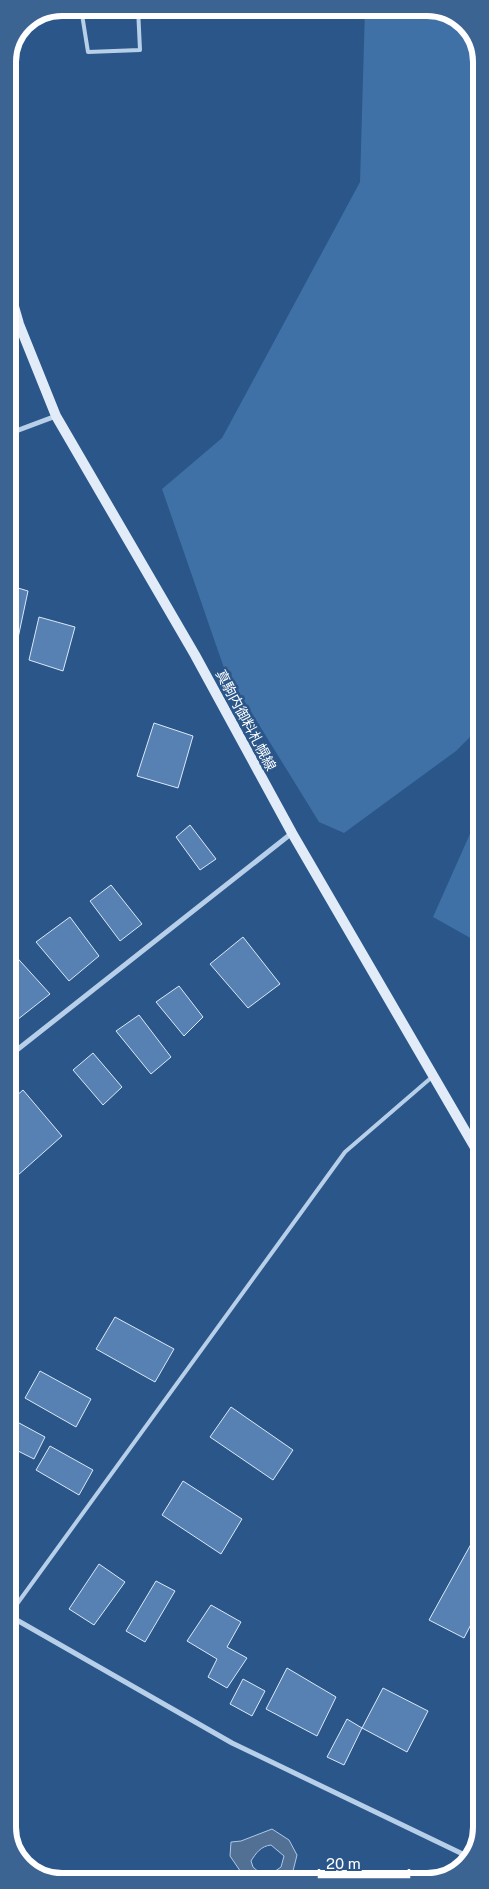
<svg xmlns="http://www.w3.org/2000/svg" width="489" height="1889" viewBox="0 0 489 1889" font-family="'Public Sans','Noto Sans JP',sans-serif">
  <rect width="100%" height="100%" fill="#2a568a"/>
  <!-- green -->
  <path fill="#3f70a6" d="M365 8H434L463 21 480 51 481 726 456 751 344 833 319 822 224 668 162 489 222 438 360 182Z
    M481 809V944L433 917Z"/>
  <!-- water -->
  <path fill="#527094" stroke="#accae9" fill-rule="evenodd" d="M272 1829 289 1840 297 1855 291 1879 290 1881H247L230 1856 231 1842 241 1841ZM271 1845 284 1856 281 1867 271 1874H261L253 1867 251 1861C256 1853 261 1846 271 1845Z"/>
  <!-- building -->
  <path fill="#5681b2" stroke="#dbe8f7" d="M8 585 28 591 14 657 8 655Z
    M39 617 75 627 63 671 29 660Z
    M154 723 193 736 178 788 137 776Z
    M190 825 216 859 200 870 176 837Z
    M111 885 142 924 120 941 90 901Z
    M70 917 99 956 69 981 36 942Z
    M243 937 280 984 248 1008 210 964Z
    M11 951 50 994 17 1020 8 1008V953Z
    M179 986 203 1017 184 1036 156 1002Z
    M139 1015 171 1057 151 1074 116 1031Z
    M93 1053 122 1087 103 1105 73 1070Z
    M23 1090 62 1136 8 1184V1103Z
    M115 1317 174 1349 155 1382 96 1349Z
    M40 1371 91 1399 76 1427 25 1398Z
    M231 1407 293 1450 273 1480 210 1437Z
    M8 1417 45 1437 34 1459 8 1446Z
    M50 1446 93 1470 79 1495 36 1470Z
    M183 1481 242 1519 221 1554 162 1515Z
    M481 1526V1605L464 1638 429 1620Z
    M99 1564 125 1582 94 1625 69 1609Z
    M156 1581 175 1591 145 1642 126 1631Z
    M211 1605 241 1622 227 1647 247 1658 227 1688 208 1677 217 1659 187 1641Z
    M287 1668 336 1697 317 1736 266 1709Z
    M243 1679 265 1691 252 1716 230 1704Z
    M383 1688 428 1711 407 1752 362 1728Z
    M347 1719 362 1728 344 1765 327 1757Z"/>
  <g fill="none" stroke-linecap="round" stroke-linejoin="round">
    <!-- lane -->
    <path stroke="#b7cfe9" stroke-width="4" d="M81 8 88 52 140 50 138 8
      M9 1615 345 1152 432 1077"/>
    <!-- street -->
    <path stroke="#b7cfe9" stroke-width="5" d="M8 434 56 416
      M8 1057 292 833
      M8 1615 232 1743 471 1858"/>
    <!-- secondary -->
    <path stroke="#e1ecf8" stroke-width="10" d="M8 286 19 324 56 416 195 655 292 833 481 1158"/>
  </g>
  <g text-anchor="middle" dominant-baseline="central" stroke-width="5" stroke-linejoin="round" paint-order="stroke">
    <!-- street labels -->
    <g font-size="14" fill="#fff" stroke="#2a568a">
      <text transform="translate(246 720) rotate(62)">真駒内御料札幌線</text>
    </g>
  </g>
  <!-- crop -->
  <path d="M0 0H489V1889H0ZM62 16H427A46 46 0 0 1 473 62V1827A46 46 0 0 1 427 1873H62A46 46 0 0 1 16 1827V62A46 46 0 0 1 62 16Z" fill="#3b6493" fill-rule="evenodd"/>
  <path fill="none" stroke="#fff" stroke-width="6" d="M62 16H427A46 46 0 0 1 473 62V1827A46 46 0 0 1 427 1873H62A46 46 0 0 1 16 1827V62A46 46 0 0 1 62 16Z"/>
  <!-- scale -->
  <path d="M319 1869v8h90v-8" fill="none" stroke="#ffffff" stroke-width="2.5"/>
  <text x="326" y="1869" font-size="15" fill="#ffffff" stroke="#2a568a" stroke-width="4" paint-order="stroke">20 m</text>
</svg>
